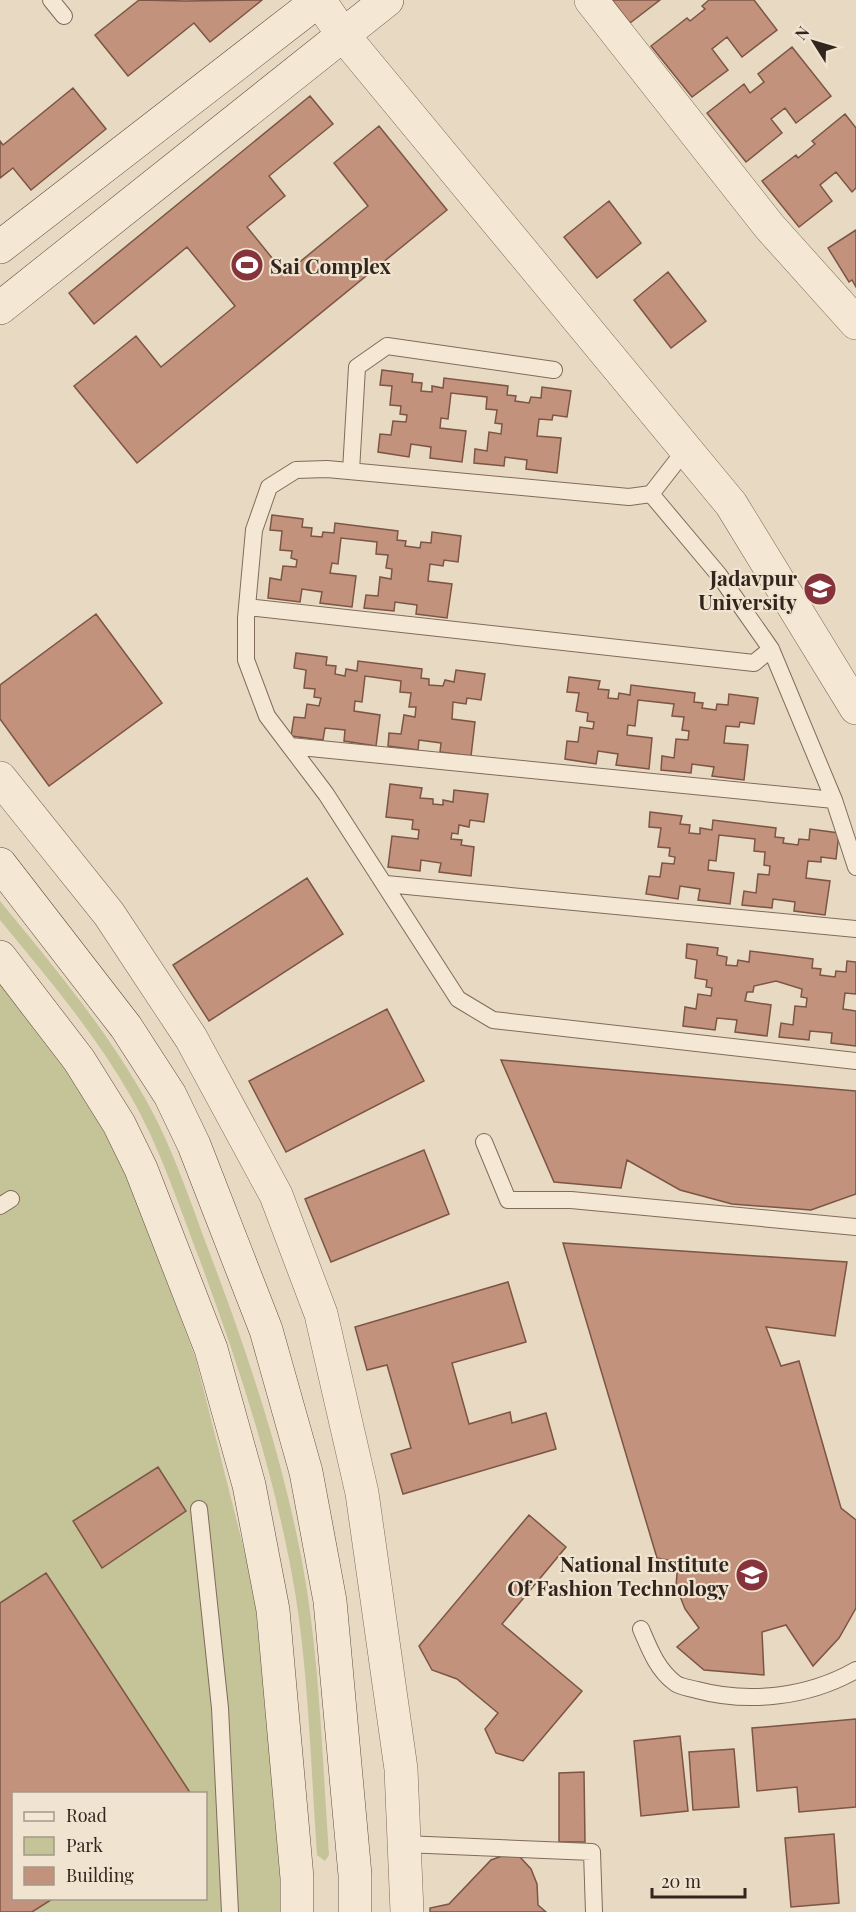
<svg xmlns="http://www.w3.org/2000/svg" width="856" height="1912" viewBox="0 0 856 1912" font-family="'Playfair Display',serif">
  <rect width="100%" height="100%" fill="#e8d9c2"/>
  <!-- green -->
  <path fill="#c4c498" fill-rule="evenodd" d="M0 901C49 961 100 1021 139 1088 170 1139 189 1198 210 1254 248 1354 282 1456 302 1561 320 1658 322 1757 329 1855L325 1861 317 1855C311 1770 309 1683 296 1598 277 1481 240 1368 199 1258 178 1203 159 1145 130 1095 94 1032 46 976 0 920Z
    M0 983 81 1090 120 1153 196 1360 254 1589 282 1883V1912H0ZM14 1794H206V1898H14Z"/>
  <!-- building -->
  <path fill="#c2927d" stroke="#7c5544" stroke-width="1.5" d="M139 0 185 1 262 0 210 42 194 23 128 76 95 35Z
    M612 0H660L630 23Z
    M709 0H754L777 30 742 57 727 37 712 49 728 70 692 97 651 46 687 18 690 21 705 9 702 6Z
    M792 47 831 96 796 123 785 108 771 119 782 133 746 162 707 113 744 84 750 93 764 82 758 74Z
    M73 88 106 129 31 190 13 168 0 178V141L3 145Z
    M310 96 333 124 269 176 285 196 247 227 285 274 368 206 334 163 379 126 447 210 137 463 74 386 136 336 161 367 235 306 187 247 94 324 69 293Z
    M845 114 856 128V188L852 192 836 172 820 185 832 201 799 227 762 181 796 155 798 158 815 144 812 141Z
    M609 201 641 243 597 278 564 237Z
    M856 230V287L852 280 849 282 828 248Z
    M668 272 706 321 671 348 634 300Z
    M382 370 413 374 412 382 422 383 421 391 432 392V386L443 388 444 378 508 386 507 395 516 396 515 401 529 403 531 397 541 398 542 387 571 391 567 417 553 415 552 420 539 419 537 436 561 438 557 473 526 469 527 460 505 457 504 466 474 463 475 449 487 451 489 432 501 434 502 424 495 423 497 410 486 409 487 397 451 393 448 419 441 418 440 428 466 431 462 462 430 458 431 447 411 444 409 457 378 452 380 434 391 435 393 421 406 422 407 415 400 414 401 406 390 405 392 386 380 385Z
    M272 515 303 519 302 527 312 528 311 536 322 537 323 532 334 533 335 523 398 531 397 540 406 541 405 546 420 548 421 542 431 543 432 532 461 536 458 562 444 560 443 566 430 564 428 581 452 584 447 618 416 614 417 605 395 602 394 611 364 608 366 595 378 596 380 577 391 579 392 569 386 568 388 555 376 554 377 542 341 538 338 564 332 563 330 573 356 576 352 607 320 603 322 592 302 589 300 602 268 598 270 578 281 580 283 566 296 567 297 560 291 558 292 551 280 550 282 531 270 530Z
    M96 614 162 703 49 786 0 719V685Z
    M296 653 327 657 326 665 336 666 335 674 345 676 346 669 357 671 358 661 422 669 421 678 429 679V685L443 686 445 680 454 682 456 670 485 674 481 700 467 698 466 704 453 702 452 719 475 722 471 756 440 752 441 743 419 740 418 750 388 746 389 733 401 734 404 715 415 717 416 707H409L411 693 400 692 401 681 365 676 362 702 355 701 354 711 380 715 376 746 344 741 345 730 325 728 323 740 291 736 294 717 305 718 307 704 319 706 321 698 314 697 315 689 304 688 306 670 294 668Z
    M569 677 600 681 598 689 609 690 608 698 618 699 619 693 630 695 631 685 695 693 694 702 703 703 702 708 716 710 717 704 728 705 729 694 758 698 754 724 740 722 739 727 726 726 724 743 748 745 744 780 712 776 714 767 692 764 691 773 661 770 662 756 674 758 676 739 688 740 689 731 682 730 684 717 672 716 674 704 638 700 635 726 628 725 627 735 652 738 649 769 616 765 618 754 598 751 596 764 565 759 567 741 578 742 580 727 593 729 594 722 587 721 588 713 576 711 579 693 567 692Z
    M390 784 422 788 420 798 433 799V804L443 805V800L453 802 454 790 488 794 484 822 470 820 469 827 459 825 458 834 452 833 451 839 462 840 461 845 474 847 471 876 439 872 441 863 421 860 420 871 388 867 392 836 418 839 419 830 412 829 413 820 386 817Z
    M650 812 682 816 680 824 690 825 689 833 700 834V828L712 830 713 820 776 828 775 837 784 838 783 843 798 845 799 839 809 840 810 829 839 833 836 859 821 857V862L808 861 806 878 830 881 825 915 794 911 795 902 773 899 772 908 742 905 744 891 756 893 758 874 769 875 770 866 764 865 765 852 754 851 755 839 719 835 716 861 709 860 708 870 734 873 730 904 698 900 700 889 680 886 678 899 646 894 649 876 660 877 662 863 674 864 675 857 669 856 670 848 658 847 661 828 649 827Z
    M307 878 343 934 209 1021 173 965Z
    M687 944 718 948 717 955 727 957 726 965 737 966 738 960 749 962 750 951 813 959 812 968 821 969 820 975 835 977 836 971 846 972 847 961 856 962V994L845 993 843 1009 856 1011V1046L831 1043 832 1033 810 1031 809 1040 779 1037 781 1023 793 1025 795 1006 806 1007 807 998 801 997 802 989 776 981 754 986 753 992H747L745 1001 771 1005 767 1036 735 1032 737 1020 717 1018 715 1030 683 1026 685 1007 696 1009 698 994 711 996 712 988 706 987 707 980 695 978 697 960 686 958Z
    M387 1009 424 1081 286 1152 249 1081Z
    M501 1060 856 1091V1194L811 1210 732 1204 680 1190 627 1160 621 1188 554 1182Z
    M424 1150 449 1214 331 1262 305 1199Z
    M563 1243 847 1262 835 1336 766 1327 781 1366 799 1361 841 1508 856 1520V1608L839 1638 813 1666 786 1625 762 1632 764 1675 704 1670 677 1647 699 1628 685 1609 676 1586 678 1562 657 1558Z
    M508 1282 526 1342 452 1363 469 1424 510 1412 512 1423 546 1413 556 1449 403 1494 391 1454 411 1448 387 1365 367 1370 355 1327Z
    M158 1467 186 1511 102 1568 73 1521Z
    M529 1515 566 1547 502 1624 582 1691 523 1761 496 1753 485 1729 498 1713 457 1679 432 1670 419 1646Z
    M46 1573 191 1794H14V1898H54L32 1912H0V1603Z
    M856 1719V1807L799 1812 797 1787 757 1791 752 1728Z
    M680 1736 688 1811 641 1816 634 1741Z
    M734 1749 739 1807 693 1810 689 1752Z
    M584 1772 585 1842H559V1773Z
    M834 1834 839 1903 791 1907 785 1838Z
    M505 1855 520 1857 531 1869 537 1884 538 1905 546 1912H430V1908L449 1904 491 1860Z"/>
  <g fill="none" stroke-linecap="round" stroke-linejoin="round">
    <defs>
      <path id="lane" d="M51 0 64 16
        M686 449 651 494 629 497 327 469 296 470 269 487 254 530 246 618V660L267 716 326 794 458 999 493 1020 856 1061
        M351 471 357 367 387 346 554 370
        M651 494 719 575 771 649 834 800 856 867
        M247 607 754 663 771 649
        M290 746 834 800
        M386 884 856 929
        M484 1142 508 1200H571L856 1227
        M0 1206 11 1199
        M199 1509 220 1708 230 1912
        M641 1629C650 1650 657 1669 675 1683 680 1687 690 1688 697 1690 749 1704 809 1697 856 1670
        M404 1844 592 1852 594 1912"/>
      <path id="street" d="M319 0 343 35 731 504 856 708
        M591 0 769 226 856 323
        M0 778 109 914 191 1038 276 1195 321 1314 362 1493 401 1769 407 1912"/>
      <path id="secondary" d="M0 247 319 0
        M0 308 387 0
        M0 864 126 1027 170 1095 194 1145 266 1330 306 1472 330 1601 355 1875V1912
        M0 957 79 1060 119 1124 141 1169 211 1349 249 1485 273 1610 297 1878V1912"/>
    </defs>
    <!-- lane casing -->
    <use href="#lane" stroke="#806b5c" stroke-width="18"/>
    <!-- street casing -->
    <use href="#street" stroke="#806b5c" stroke-width="34"/>
    <!-- secondary casing -->
    <use href="#secondary" stroke="#614d3f" stroke-width="34"/>
    <!-- lane -->
    <use href="#lane" stroke="#f4e7d4" stroke-width="16"/>
    <!-- street -->
    <use href="#street" stroke="#f4e7d4" stroke-width="33"/>
    <!-- secondary -->
    <use href="#secondary" stroke="#f4e7d4" stroke-width="33"/>
  </g>
  <!-- icons -->
  <defs>
    <symbol id="stadium-disc" viewBox="-11 -11 22 22"><circle r="9.5" fill="#87333c" stroke="#f0e4d1"/><path d="M0-5a6.5 5 0 1 0 0 10a6.5 5 0 1 0 0-10ZM-3.5-1.8h7v3.6h-7Z" fill="#fff"/></symbol>
    <symbol id="university-disc" viewBox="-11 -11 22 22"><circle r="9.5" fill="#87333c" stroke="#f0e4d1"/><path d="M0-5L7-2L0 1L-7-2ZM-4 1L0 2.5L4 1V4Q0 6-4 4Z" fill="#fff"/></symbol>
  </defs>
  <g fill-rule="evenodd">
    <use href="#stadium-disc" x="228" y="246" width="38" height="38"/>
    <use href="#university-disc" x="801" y="570" width="38" height="38"/>
    <use href="#university-disc" x="733" y="1556" width="38" height="38"/>
  </g>
  <g text-anchor="middle" dominant-baseline="central" stroke-width="4.5" stroke-linejoin="round" paint-order="stroke">
    <!-- poi labels -->
    <g font-size="21" font-weight="bold" fill="#31251e" stroke="#f0e4d1" text-anchor="end">
      <text x="270" y="265" text-anchor="start">Sai Complex</text>
      <text x="797" y="577">Jadavpur<tspan x="797" dy="24">University</tspan></text>
      <text x="729" y="1563">National Institute<tspan x="729" dy="24">Of Fashion Technology</tspan></text>
    </g>
  </g>
  <!-- legend -->
  <rect x="12" y="1792" width="195" height="108" fill="#f0e4d1" stroke="#a49889" stroke-width="1.5"/>
  <rect x="24" y="1812" width="30" height="9" fill="#f4e7d4" stroke="#a49889" stroke-width="1.5"/>
  <text x="66" y="1822" font-size="18" fill="#31251e">Road</text>
  <rect x="24" y="1837" width="30" height="18" fill="#c4c498" stroke="#a49889" stroke-width="1.5"/>
  <text x="66" y="1852" font-size="18" fill="#31251e">Park</text>
  <rect x="24" y="1867" width="30" height="18" fill="#c2927d" stroke="#a49889" stroke-width="1.5"/>
  <text x="66" y="1882" font-size="18" fill="#31251e">Building</text>
  <!-- north arrow -->
  <g transform="translate(814 42) rotate(307)" stroke="#f0e4d1" stroke-width="4.5" paint-order="stroke">
  <path d="M0-4.5L10 22L0 15L-10 22Z" fill="#31251e"/>
  <text y="-9" font-size="16" font-weight="bold" text-anchor="middle" fill="#31251e">N</text>
  </g>
  <!-- scale -->
  <path d="M652 1888v9h93v-9" fill="none" stroke="#31251e" stroke-width="3"/>
  <text x="661" y="1888" font-size="18" fill="#31251e" stroke="#f0e4d1" stroke-width="4.5" paint-order="stroke">20 m</text>
</svg>
